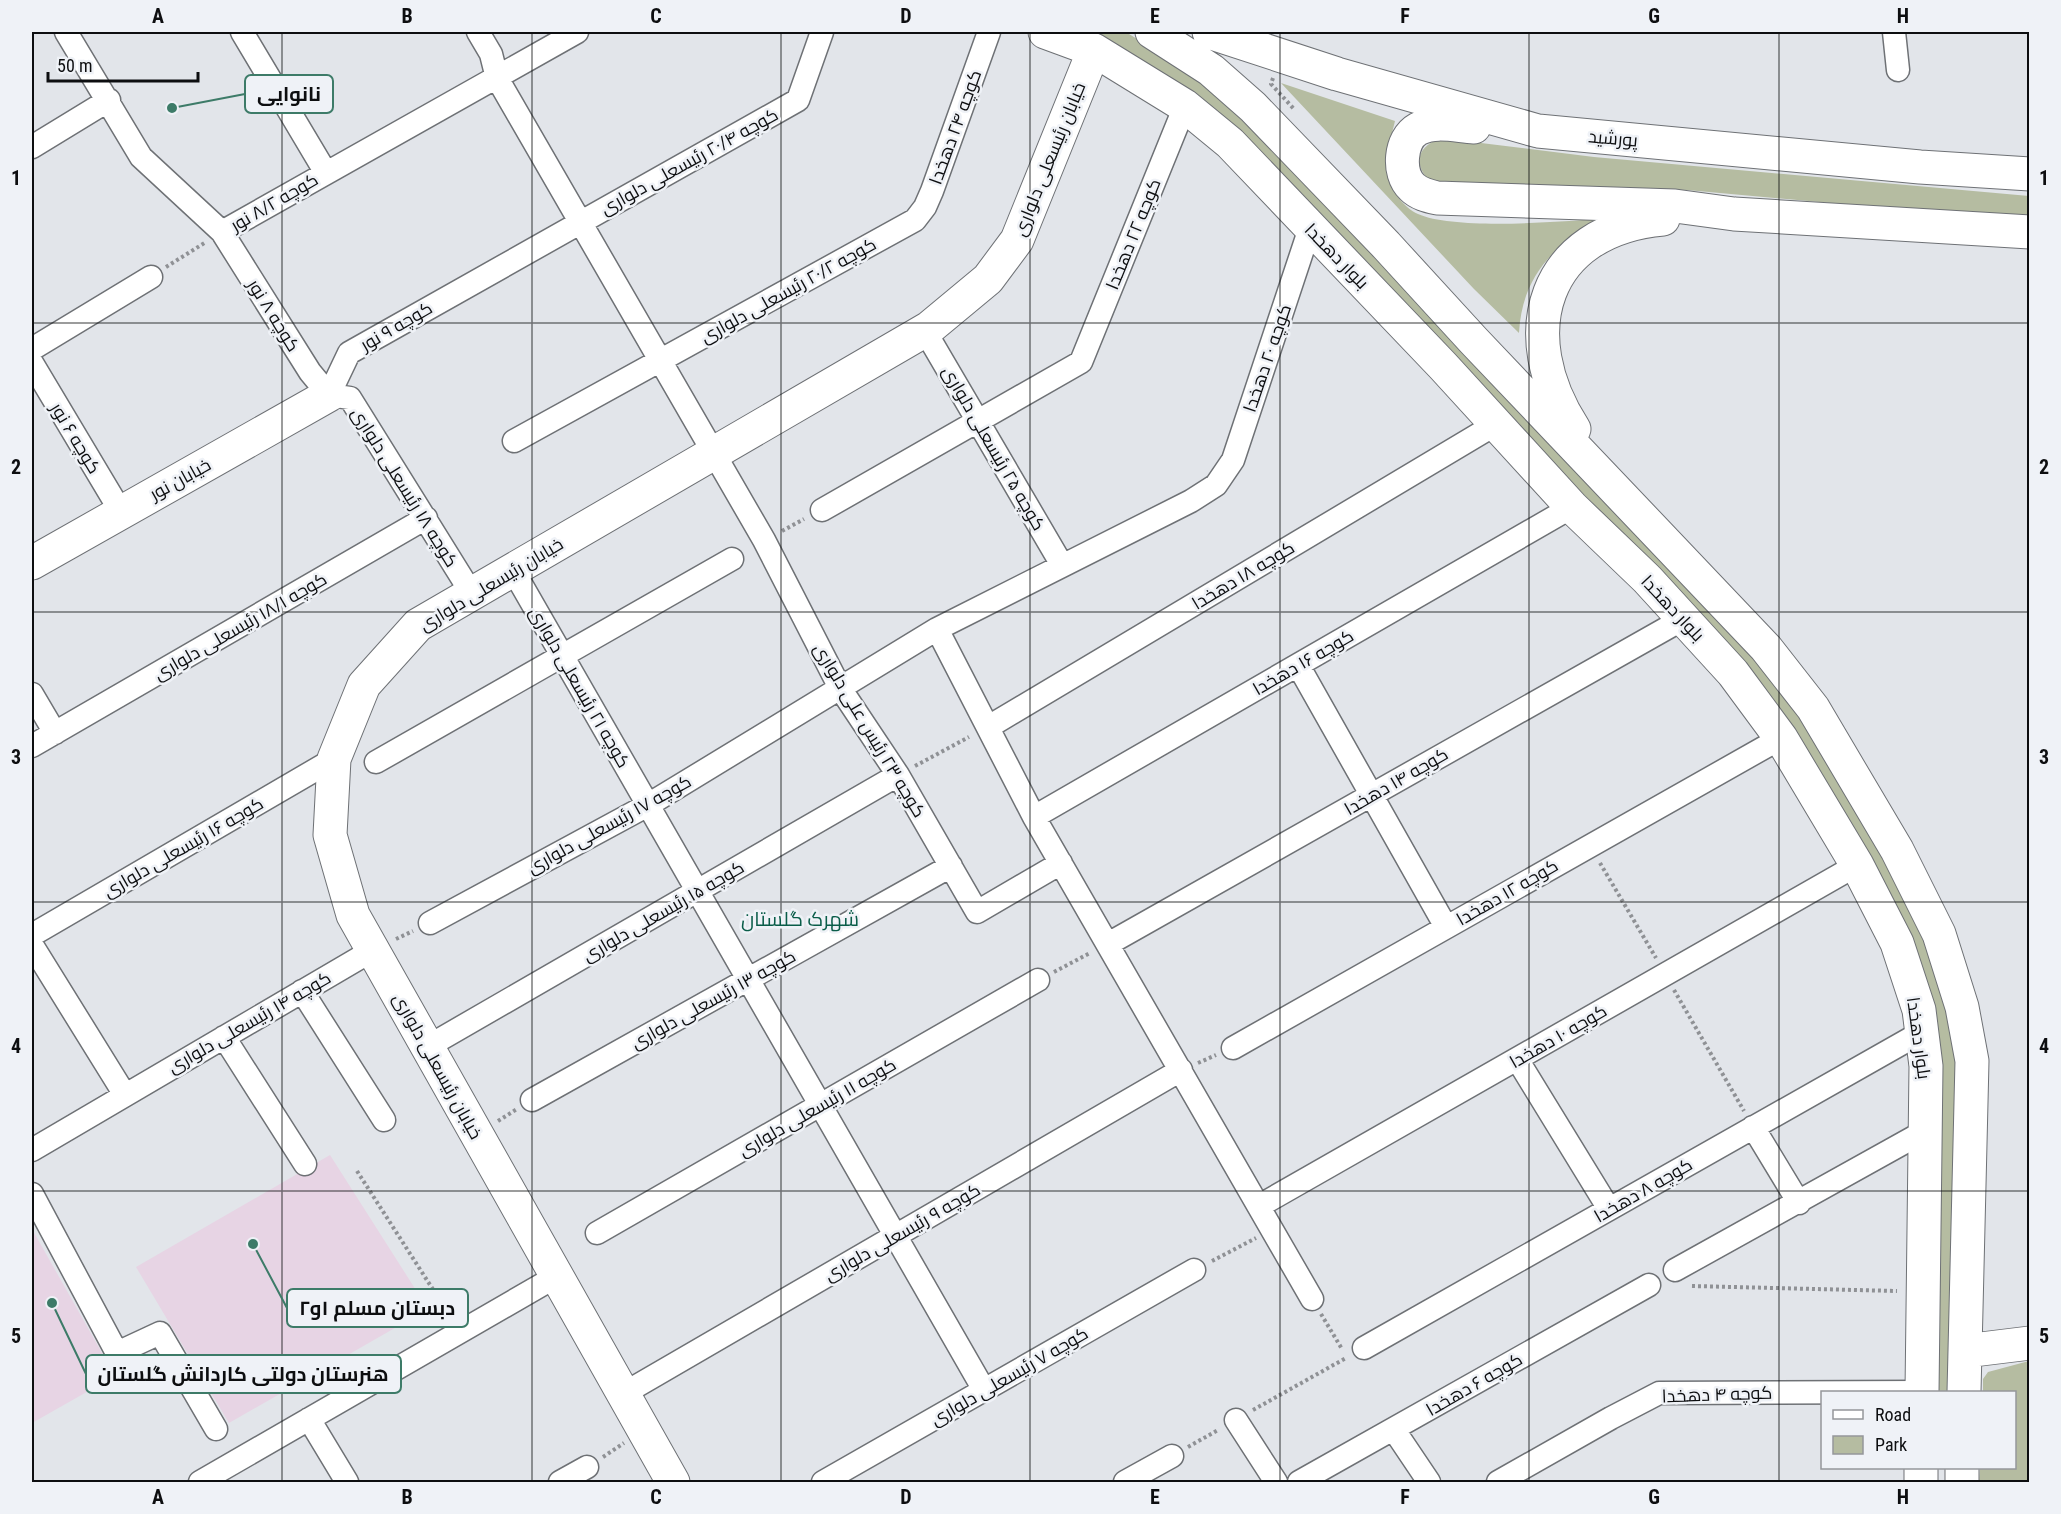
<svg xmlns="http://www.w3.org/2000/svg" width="2061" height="1514" viewBox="0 0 2061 1514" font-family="'Roboto Condensed',Cairo,sans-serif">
  <rect width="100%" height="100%" fill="#e2e5ea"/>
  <!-- education -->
  <path fill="#e7d4e4" d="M330 1155 428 1309 229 1423 136 1267Z
    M32 1229 115 1376 32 1423Z"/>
  <!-- green -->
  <path fill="#b5bca1" d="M1076 32H1122L1129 34 1191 72 1251 125 1784 691 1847 792 1921 926 1944 999 1956 1058 1952 1392H1935L1937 1111 1857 845 1417 325Z
    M1281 83 1395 121C1391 138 1384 158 1387 175 1391 190 1404 208 1418 214 1454 230 1555 222 1597 219 1552 248 1522 277 1519 333L1474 289Z
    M1440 138 1594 157 2029 196V221L1687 190 1431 183C1413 164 1416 148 1440 138Z
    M2029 1361V1482H1979L1980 1468H2014V1392H1983V1379L1988 1372Z"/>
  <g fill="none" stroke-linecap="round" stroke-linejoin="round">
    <defs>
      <path id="street" d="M66 32 141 157 222 232 310 372 329 395
        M242 32 326 173
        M478 32 491 54 497 78 764 540 840 688 898 775 977 912 1061 863
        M1894 32 1898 70
        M32 147 109 100
        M222 232 577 32
        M925 331 1062 565
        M32 349 151 277
        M32 363 121 512
        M329 395 349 353 798 100 822 32
        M329 395 350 398 472 594
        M514 441 915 220 925 207 932 191 989 32
        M822 510 1081 362 1185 106
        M513 570 984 1390
        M937 629 1034 817 1312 1299
        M1298 665 1446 927
        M32 694 55 733
        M990 726 1496 424
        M32 746 426 518
        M376 762 732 559
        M1034 817 1572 507
        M430 923 648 805 937 629 1191 501 1216 485 1233 460 1310 228
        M32 935 334 759
        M1108 944 1683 619
        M32 945 125 1095
        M302 991 384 1120
        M224 1037 305 1164
        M427 1047 898 775
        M1233 1048 1781 738
        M1517 1059 1609 1209
        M532 1100 951 866
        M1753 1127 1799 1203
        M32 1150 373 950
        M32 1194 117 1353 160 1333 216 1429
        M1259 1206 1857 865
        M597 1233 1038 980
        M1675 1270 1925 1131
        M1364 1348 1922 1032
        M623 1394 1181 1070
        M309 1419 347 1482
        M1236 1420 1276 1482
        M1394 1430 1429 1482
        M200 1482 557 1276
        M560 1482 587 1467
        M823 1482 1194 1270
        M1125 1482 1172 1456
        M1299 1482 1649 1285
        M1498 1482 1611 1418 1659 1393 1922 1392"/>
      <path id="secondary" d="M1045 32 1094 50 1185 106 1230 143 1443 366 1572 507 1647 579 1733 673 1781 738 1857 865 1897 943 1919 1010 1926 1066 1922 1392
        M1152 32 1211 70 1253 107 1386 245 1474 341 1766 648 1813 708 1897 850 1939 934 1962 1007 1972 1061 1964 1392
        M1209 32 1337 74 1538 131 1920 167 2030 174
        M1474 127C1456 126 1435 120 1418 129 1400 139 1397 173 1412 187 1419 194 1428 196 1437 198L1675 206 1734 214 2030 232
        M1574 429C1512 334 1542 230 1663 219
        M32 563 329 395
        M1965 1351 2030 1343
        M673 1482 353 915 330 835 334 759 364 685 418 625 929 328 988 279 1017 240 1094 50
        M1921 1482V1468
        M1962 1482V1468"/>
    </defs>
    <!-- street casing -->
    <use href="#street" stroke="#6e7175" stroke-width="25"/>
    <!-- secondary casing -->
    <use href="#secondary" stroke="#6e7175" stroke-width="35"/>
    <!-- path -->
    <path stroke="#8f9195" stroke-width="4" stroke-dasharray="3 3" stroke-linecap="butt" d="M1273 78 1271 84 1294 109
      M166 267 206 242
      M782 531 804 519
      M915 766 969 737
      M1600 863 1656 958
      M396 939 413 931
      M1054 972 1090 953
      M1674 990 1744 1111
      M1198 1063 1216 1055
      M498 1121 517 1109
      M357 1171 450 1316
      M1212 1261 1256 1238
      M1692 1286 1897 1291
      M1321 1314 1342 1349
      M1253 1410 1346 1358
      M1188 1447 1218 1430
      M603 1457 624 1443"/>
    <!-- street -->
    <use href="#street" stroke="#fff" stroke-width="22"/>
    <!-- secondary -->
    <use href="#secondary" stroke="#fff" stroke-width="33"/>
  </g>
  <!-- grid -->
  <path fill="none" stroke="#0d0e10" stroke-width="1.5" stroke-opacity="0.55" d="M282 32V1482M532 32V1482M781 32V1482M1030 32V1482M1280 32V1482M1529 32V1482M1779 32V1482M32 323H2030M32 612H2030M32 902H2030M32 1191H2030"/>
  <g text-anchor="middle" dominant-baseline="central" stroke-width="5" stroke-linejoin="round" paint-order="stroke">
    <!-- street labels -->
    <g font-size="18" fill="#0d0e10" stroke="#eff2f7">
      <text transform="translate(955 127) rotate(-70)">کوچه ۲۴ دهخدا</text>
      <text transform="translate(1613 138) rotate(5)">پورشید</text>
      <text transform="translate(1049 159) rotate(-68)">خیابان رئیسعلی دلواری</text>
      <text transform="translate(689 161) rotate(-29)">کوچه ۲۰/۴ رئیسعلی دلواری</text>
      <text transform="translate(274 202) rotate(-30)">کوچه ۸/۲ نور</text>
      <text transform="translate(1133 234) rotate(-68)">کوچه ۲۲ دهخدا</text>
      <text transform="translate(1337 256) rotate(46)">بلوار دهخدا</text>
      <text transform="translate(788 290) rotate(-29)">کوچه ۲۰/۲ رئیسعلی دلواری</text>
      <text transform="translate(274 315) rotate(58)">کوچه ۸ نور</text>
      <text transform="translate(396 326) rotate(-30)">کوچه ۹ نور</text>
      <text transform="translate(1267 358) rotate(-71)">کوچه ۲۰ دهخدا</text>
      <text transform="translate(76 438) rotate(59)">کوچه ۶ نور</text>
      <text transform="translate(994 448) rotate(60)">کوچه ۲۵ رئیسعلی دلواری</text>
      <text transform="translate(180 479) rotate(-29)">خیابان نور</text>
      <text transform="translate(405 487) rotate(58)">کوچه ۱۸ رئیسعلی دلواری</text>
      <text transform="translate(1243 575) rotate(-31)">کوچه ۱۸ دهخدا</text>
      <text transform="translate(491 584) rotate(-31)">خیابان رئیسعلی دلواری</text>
      <text transform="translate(1673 608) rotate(47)">بلوار دهخدا</text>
      <text transform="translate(240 626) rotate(-30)">کوچه ۱۸/۱ رئیسعلی دلواری</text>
      <text transform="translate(1303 662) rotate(-30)">کوچه ۱۶ دهخدا</text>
      <text transform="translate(580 687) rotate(60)">کوچه ۲۱ رئیسعلی دلواری</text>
      <text transform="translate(870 730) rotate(59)">کوچه ۲۳ رئیس علی دلواری</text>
      <text transform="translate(1396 781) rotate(-30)">کوچه ۱۴ دهخدا</text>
      <text transform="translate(609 824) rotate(-29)">کوچه ۱۷ رئیسعلی دلواری</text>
      <text transform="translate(183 847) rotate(-30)">کوچه ۱۶ رئیسعلی دلواری</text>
      <text transform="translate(1507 892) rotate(-30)">کوچه ۱۲ دهخدا</text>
      <text transform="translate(663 911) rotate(-30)">کوچه ۱۵ رئیسعلی دلواری</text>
      <text transform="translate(713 999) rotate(-29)">کوچه ۱۳ رئیسعلی دلواری</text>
      <text transform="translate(249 1022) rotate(-30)">کوچه ۱۴ رئیسعلی دلواری</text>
      <text transform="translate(1558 1036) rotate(-30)">کوچه ۱۰ دهخدا</text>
      <text transform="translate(1919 1038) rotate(82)">بلوار دهخدا</text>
      <text transform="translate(438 1066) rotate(61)">خیابان رئیسعلی دلواری</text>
      <text transform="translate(817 1107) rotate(-30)">کوچه ۱۱ رئیسعلی دلواری</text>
      <text transform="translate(1643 1190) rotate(-30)">کوچه ۸ دهخدا</text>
      <text transform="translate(902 1232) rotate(-30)">کوچه ۹ رئیسعلی دلواری</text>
      <text transform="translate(1009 1376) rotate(-30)">کوچه ۷ رئیسعلی دلواری</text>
      <text transform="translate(1474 1384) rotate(-30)">کوچه ۶ دهخدا</text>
      <text transform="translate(1717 1394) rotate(-2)">کوچه ۴ دهخدا</text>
    </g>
    <!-- neighbourhood labels -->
    <g font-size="20" fill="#0a5d49" stroke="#eff2f7">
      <text x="800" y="919">شهرک گلستان</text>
    </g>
  </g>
  <!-- callouts -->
  <path fill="none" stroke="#3d7b68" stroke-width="2" d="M172 108L245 94M253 1244L287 1308M52 1303L86 1374"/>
  <g fill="#3d7b68" stroke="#eff2f7" stroke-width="2">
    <circle cx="172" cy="108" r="6"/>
    <circle cx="253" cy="1244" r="6"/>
    <circle cx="52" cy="1303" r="6"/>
  </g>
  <g fill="#eff2f7" stroke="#3d7b68" stroke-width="2">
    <rect x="245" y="75" width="88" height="38" rx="6"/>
    <rect x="287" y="1289" width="181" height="38" rx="6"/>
    <rect x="86" y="1355" width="315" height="38" rx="6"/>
  </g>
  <g font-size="20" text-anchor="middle" font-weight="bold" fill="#0d0e10">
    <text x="289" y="101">نانوایی</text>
    <text x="377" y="1315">دبستان مسلم ۱و۲</text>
    <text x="243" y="1381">هنرستان دولتی کاردانش گلستان</text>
  </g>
  <!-- border -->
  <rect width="2061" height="1514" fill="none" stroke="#eff2f7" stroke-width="66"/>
  <!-- legend -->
  <rect x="1821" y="1391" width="195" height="78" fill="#eff2f7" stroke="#95979b" stroke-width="1.5"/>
  <rect x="1833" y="1410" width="30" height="9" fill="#ffffff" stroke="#95979b" stroke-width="1.5"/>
  <text x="1875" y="1421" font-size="18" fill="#0d0e10">Road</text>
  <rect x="1833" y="1436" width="30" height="18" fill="#b5bca1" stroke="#95979b" stroke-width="1.5"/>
  <text x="1875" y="1451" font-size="18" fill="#0d0e10">Park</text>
  <!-- scale -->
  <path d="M48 72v9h150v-9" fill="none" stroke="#0d0e10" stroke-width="3"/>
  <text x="57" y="72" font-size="18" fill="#0d0e10" stroke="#eff2f7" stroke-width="4.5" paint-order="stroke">50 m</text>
  <rect x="33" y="33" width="1995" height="1448" fill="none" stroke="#0d0e10" stroke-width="2"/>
  <g font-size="20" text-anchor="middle" font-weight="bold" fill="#0d0e10">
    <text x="158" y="23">A</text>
    <text x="407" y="23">B</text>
    <text x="656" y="23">C</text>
    <text x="906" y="23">D</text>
    <text x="1155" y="23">E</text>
    <text x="1405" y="23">F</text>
    <text x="1654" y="23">G</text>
    <text x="1903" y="23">H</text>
    <text x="16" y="185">1</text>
    <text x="2044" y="185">1</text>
    <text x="16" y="474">2</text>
    <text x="2044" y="474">2</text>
    <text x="16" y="764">3</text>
    <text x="2044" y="764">3</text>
    <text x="16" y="1053">4</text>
    <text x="2044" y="1053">4</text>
    <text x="16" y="1343">5</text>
    <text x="2044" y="1343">5</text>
    <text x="158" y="1504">A</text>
    <text x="407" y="1504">B</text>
    <text x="656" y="1504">C</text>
    <text x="906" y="1504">D</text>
    <text x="1155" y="1504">E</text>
    <text x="1405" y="1504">F</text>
    <text x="1654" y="1504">G</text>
    <text x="1903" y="1504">H</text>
  </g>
</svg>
